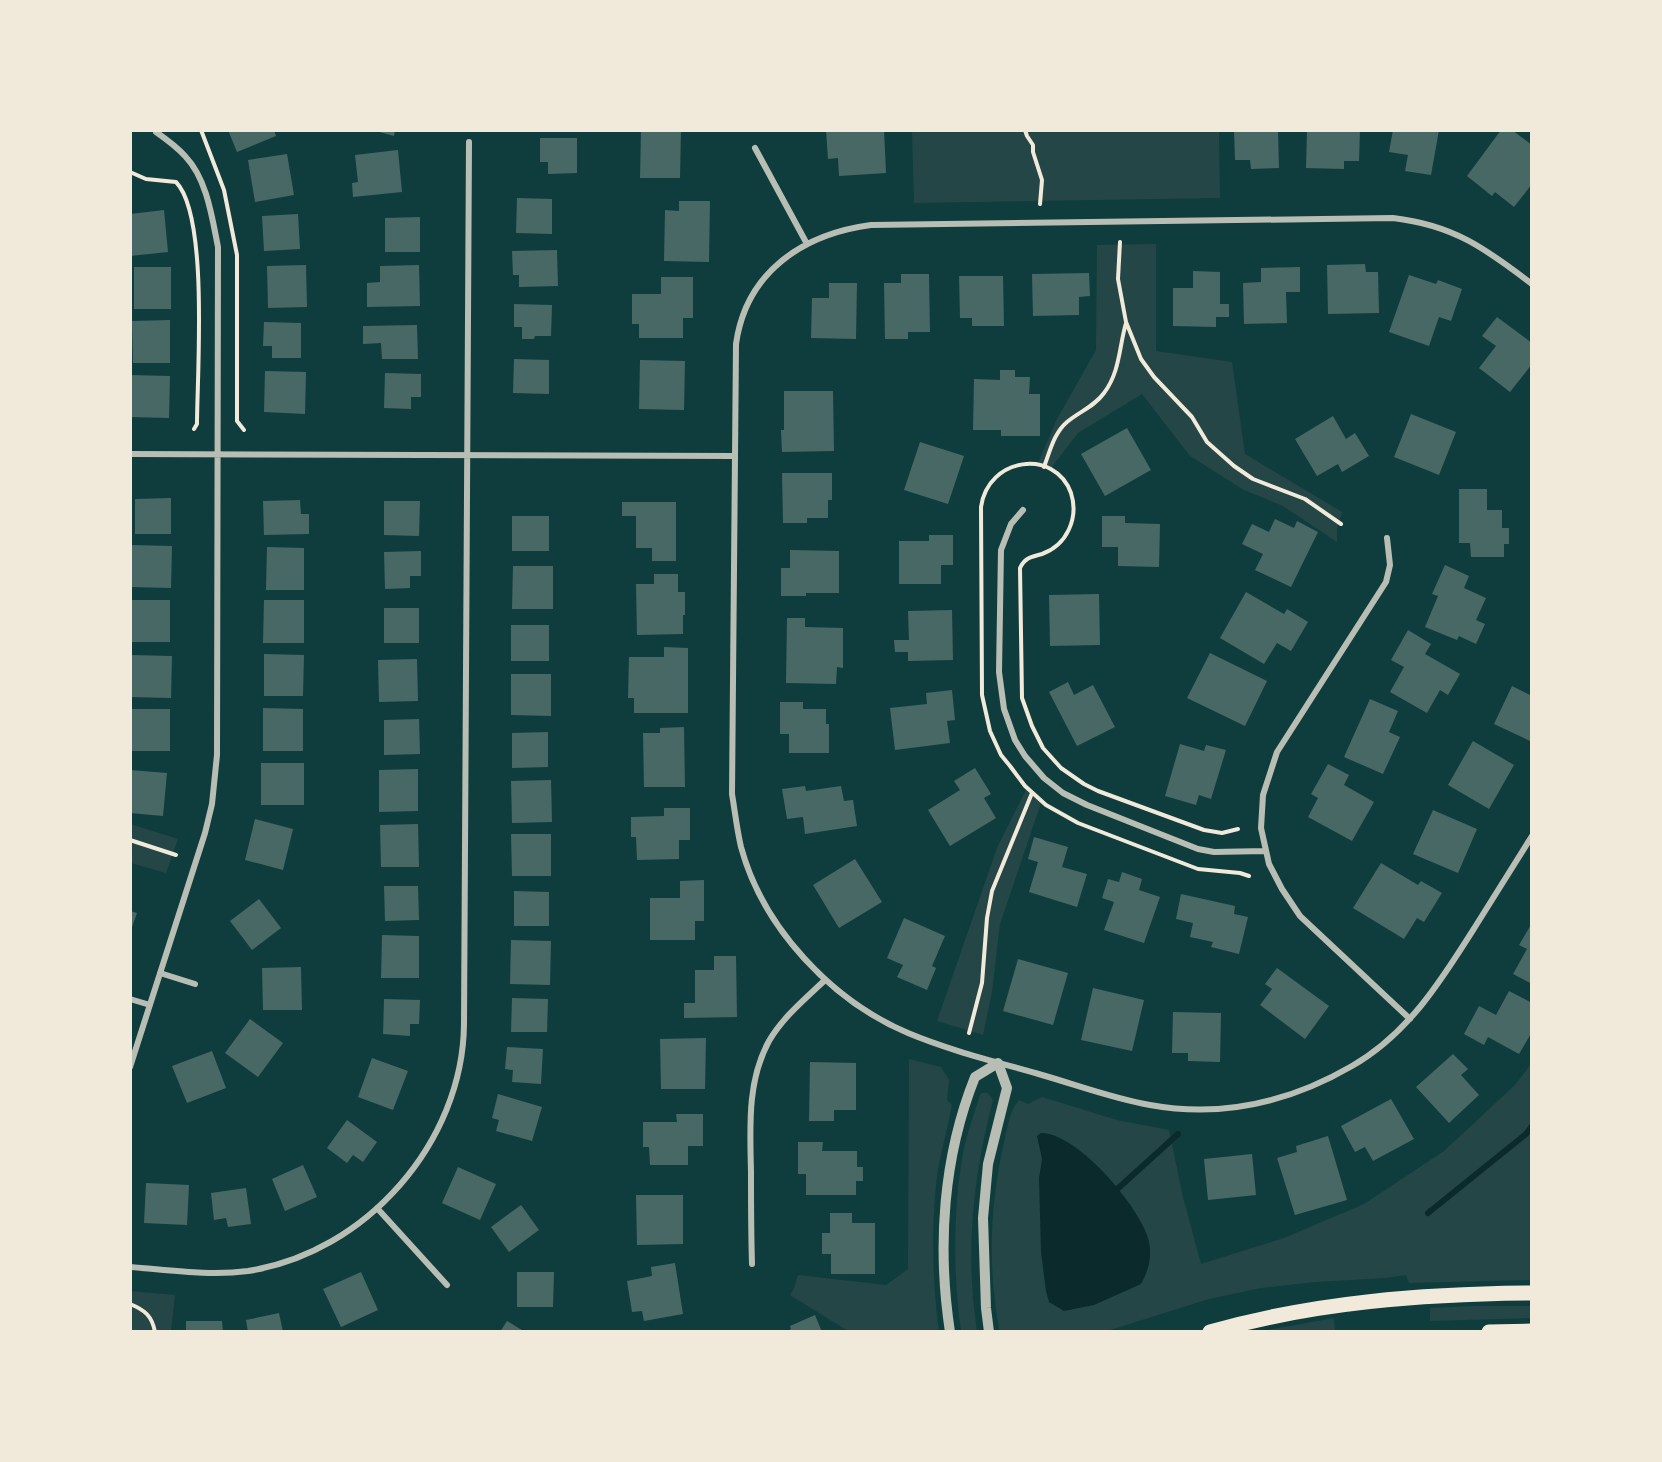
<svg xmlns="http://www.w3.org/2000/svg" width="1662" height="1462" viewBox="0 0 1662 1462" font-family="'Varela Round',sans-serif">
  <rect width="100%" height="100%" fill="#0f3d3e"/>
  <!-- green -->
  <path fill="#244646" d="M912 131H1219L1220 198 914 203Z
    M1156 244V351L1232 362 1245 454 1342 512 1337 529V542L1283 506 1244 490 1190 456 1142 394 1078 433 1051 468 1038 463 1057 419 1096 350 1097 245Z
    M1026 790 1041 803 1000 924 992 992 983 1035 937 1021 997 848Z
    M130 824 178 839 166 873 131 863Z
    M909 1059 941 1067 949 1080 947 1100 952 1105C948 1126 942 1148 938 1169 931 1217 932 1284 939 1331H848L790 1295 794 1288 798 1275 886 1285 908 1269Z
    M1531 1064V1280L1409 1283 1406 1275 1386 1278 1315 1282 1261 1288 1209 1299 1107 1331 1000 1332C987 1269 990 1200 1005 1138 1008 1125 1010 1110 1019 1100L1028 1104 1042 1097 1117 1120 1169 1130 1183 1197 1201 1264 1284 1238 1364 1204 1444 1151 1515 1085Z
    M982 1093H988L993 1100C973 1176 965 1253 977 1331H961C953 1275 953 1209 963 1153 967 1133 974 1114 980 1095Z
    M130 1291 175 1295 171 1331H131Z
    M1473 1306H1531V1318L1430 1321V1308Z
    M1334 1318 1335 1331H1262Z"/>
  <!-- water -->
  <path fill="#0a2a2b" d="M1041 1133C1077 1133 1136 1203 1147 1235 1153 1252 1150 1268 1141 1284L1094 1305 1064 1311 1049 1302 1046 1291 1041 1252 1039 1178 1042 1159 1037 1136Z"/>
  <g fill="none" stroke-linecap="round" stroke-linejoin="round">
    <!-- stream -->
    <path stroke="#0a2a2b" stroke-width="6" d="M1114 1192 1178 1134
      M1428 1213 1526 1134 1532 1126"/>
  </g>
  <!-- building -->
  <path fill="#486865" d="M228 130H274L276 136 237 152Z
    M372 130H395L394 136Z
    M641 130H681L680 178H640Z
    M826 130H884L886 173 839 176 838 158 828 159Z
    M1234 130H1278L1279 168 1251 169 1250 160H1235Z
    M1307 130H1360L1359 161H1344V169L1306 168Z
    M1393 130H1439L1431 175 1405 171 1408 155 1389 152Z
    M1501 130H1512L1532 145V184L1514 207 1495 192 1492 196 1467 176Z
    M540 138H577V173L548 174V162H540Z
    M398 150 402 192 353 197 352 183 358 182 355 155Z
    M287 154 294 195 255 202 248 160Z
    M517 198 552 199V234L516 233Z
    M679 201H710L709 262 664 261 665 210 679 211Z
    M164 210 168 252 130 256V214Z
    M298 214 300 249 264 251 262 216Z
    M420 217V252H385V218Z
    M557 250 558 286 519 287V275H513L512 251Z
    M1365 264 1366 272H1378L1379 313 1328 314 1327 265Z
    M306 265 307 307 268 308 267 266Z
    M419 265 420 306 367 307V283L380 282V266Z
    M134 267H171V309H134Z
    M1300 267V292H1286L1287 323 1244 324 1243 283 1261 282V268Z
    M1193 271 1220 272V304H1229V317H1216V327L1173 326V288H1193Z
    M1089 273 1090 296 1079 297V315L1033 316 1032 274Z
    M901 274H929L930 332H908V339H885L884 283H901Z
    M1409 275 1436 284 1438 280 1462 289 1451 321 1439 317 1429 346 1389 332Z
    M959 276H1003L1004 326H972V318H960Z
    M661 277H693V318H683V338H639V324H632V294H661Z
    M829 283H857L856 339 811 338 812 298H829Z
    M514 304 552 305 551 336H535L534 339H522V327H514Z
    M1497 317 1532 343V364L1510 392 1479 368 1496 346 1482 336Z
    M170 320V363H133L132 321Z
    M264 322 301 323V358H272V346H263Z
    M417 325 418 359H382L381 343 363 344V326Z
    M514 359 549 360V394L513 393Z
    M640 360 685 361 684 410 639 409Z
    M1000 370H1015V377H1030L1029 394H1040V436H1001V430H973L974 379 1000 380Z
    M265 371 306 372 305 414 264 412Z
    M385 373 421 374V397H411V409L384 408Z
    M130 375 170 376 169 418 130 417Z
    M784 391H833L834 451 782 452 781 430H784Z
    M1411 414 1456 432 1439 475 1394 457Z
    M1333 416 1346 439 1355 433 1369 456 1342 472 1338 464 1317 476 1295 439Z
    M1127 428 1151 470 1105 496 1081 454Z
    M920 442 964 456 948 504 904 490Z
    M782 473H832V500H828V518H807V523H783Z
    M1459 489H1487V510H1502V528H1509V544H1504V557H1471L1470 543H1459Z
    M171 498V534H135V499Z
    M300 500 301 514H309V534L264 535 263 501Z
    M384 501H420L419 536 384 535Z
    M622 502H676V561H652V548H636V516H622Z
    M512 516H549V551H512Z
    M1102 516H1125V523L1160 524 1159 567 1118 566V547H1102Z
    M1275 519 1294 528 1297 521 1318 532 1291 587 1255 570 1263 554 1242 544 1252 524 1269 532Z
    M929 535H953V565H941V584H899V541H929Z
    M132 545 172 546 171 588 130 587Z
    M267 547 304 548V590H266Z
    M790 550 839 551V593H806V596H781V568H790Z
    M421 551V576H410V588L385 589 384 552Z
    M1445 565 1469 576 1464 588 1486 598 1476 620 1485 624 1476 644 1459 636 1457 640 1425 627 1438 596 1432 594Z
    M513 566H553V609H512Z
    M654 574H678V592H685V615H683V634L637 635 636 584H654Z
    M1246 592 1284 614 1287 609 1308 622 1291 651 1277 643 1264 664 1220 638Z
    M1099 594 1100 645 1050 646 1049 595Z
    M132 600H170V642H132Z
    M264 600H304V643H263Z
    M384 608H419V643H384Z
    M952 610 953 660 908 661V652H895L894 640H909L908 611Z
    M787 618H805V627L843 628V668L837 667 836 684 786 683Z
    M511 625H549V661H511Z
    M1408 630 1431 644 1425 654 1460 674 1448 695 1440 690 1427 713 1390 692 1404 667 1391 660Z
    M664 647 688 648V713H634V698H628L629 657H664Z
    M1210 653 1267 681 1245 726 1187 698Z
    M264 654 304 655 303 696H264Z
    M131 655 172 656 171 698 130 697Z
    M417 659 418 701 379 702 378 660Z
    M511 674H551V716L511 715Z
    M1068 682 1074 695 1093 685 1115 727 1077 746 1049 692Z
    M1512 686 1532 696 1530 741 1494 724Z
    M952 690 955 720 947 721 950 743 895 750 890 708 927 704 926 693Z
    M1370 699 1398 711 1389 732 1400 737 1383 774 1344 757Z
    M780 702H803V709H826V724H829V753H789V734H780Z
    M263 708 303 709V751H263Z
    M132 709H170V751H132Z
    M419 719 420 754 384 755V720Z
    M684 727 685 787H644L643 733H660V728Z
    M548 732V767L512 768V733Z
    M1473 741 1514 765 1489 809 1448 785Z
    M1180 744 1204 751 1206 745 1226 750 1211 799 1199 795 1196 805 1165 796Z
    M261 763H304V805H261Z
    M1328 764 1349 775 1344 785 1374 802 1352 841 1308 817 1318 798 1311 794Z
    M975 768 991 794 984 798 996 818 950 846 928 810 960 790 954 781Z
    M418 769V811L379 812V770Z
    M130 770 167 773 163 816 130 813Z
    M551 780 552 822 512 823 511 781Z
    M805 786 806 791 841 786 844 801 853 800 857 826 805 834 803 817 787 819 782 789Z
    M664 808H690V840H679V859L637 860 636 837H631V817L664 816Z
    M1433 810 1477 829 1458 873 1413 854Z
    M255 819 293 829 283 870 245 860Z
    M418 824 419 867H381L380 825Z
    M511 834H551V876H512Z
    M1034 837 1068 847 1062 867 1087 874 1077 907 1029 892 1038 862 1028 859Z
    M855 859 882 902 839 928 813 885Z
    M1381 863 1418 885 1421 881 1442 893 1424 922 1417 918 1404 939 1353 908Z
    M1122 872 1142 879 1139 890 1160 897 1144 943 1104 930 1114 902 1102 898 1108 879 1119 882Z
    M704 880V921H695V940H650V898H680V881Z
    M384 886H418L419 920 385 921Z
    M514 891 549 892V926H514Z
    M1181 894 1235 906 1234 914 1248 917 1239 954 1211 947 1213 942 1190 937 1193 923 1176 919Z
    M259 899 281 928 252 950 230 921Z
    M130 911 137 913 131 930H130Z
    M904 918 945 936 932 966 936 968 927 990 897 977 903 965 887 958Z
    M1532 923V984L1513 974 1527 949 1519 945Z
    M382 935 419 936V978H381Z
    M511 940 551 941 550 985 510 984Z
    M714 956H736L737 1017 684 1018V1003H695V970H714Z
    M1018 959 1068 973 1053 1025 1003 1011Z
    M301 967 302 1010H263L262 968Z
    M1277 968 1329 1006 1305 1039 1260 1005 1272 989 1265 984Z
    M1093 988 1144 1000 1132 1051 1081 1040Z
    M1509 991 1532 1003V1032L1519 1054 1488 1037 1484 1045 1464 1034 1479 1006 1496 1015Z
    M512 998 548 999 547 1032H511Z
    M384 999 420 1000 419 1024H410V1036L383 1034Z
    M1173 1012 1221 1013 1220 1062 1188 1061V1053H1172Z
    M250 1019 283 1043 258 1077 225 1053Z
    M706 1038 705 1089H661L660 1039Z
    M507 1047 543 1049 541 1084 512 1082 513 1070 505 1069Z
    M212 1051 226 1088 187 1103 172 1066Z
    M1453 1054 1468 1069 1461 1075 1479 1095 1449 1123 1416 1087Z
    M372 1058 408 1071 393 1110 358 1097Z
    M810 1062 856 1063V1110H834V1121H809Z
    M498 1094 542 1107 532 1141 496 1131 499 1120 492 1118Z
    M1391 1099 1414 1139 1373 1161 1365 1147 1355 1152 1341 1126Z
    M676 1114H703V1146H688V1165H650L649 1147H643V1122H677Z
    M347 1120 377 1142 363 1162 353 1155 347 1163 327 1148Z
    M1328 1136 1347 1200 1295 1215 1277 1158 1297 1152 1296 1146Z
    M798 1142H823L822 1151H857V1167H863V1181H856V1195H806V1174H798Z
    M1252 1154 1256 1195 1208 1200 1204 1159Z
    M303 1165 317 1197 285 1211 272 1179Z
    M458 1167 496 1184 480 1220 442 1203Z
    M146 1183 189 1185 187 1225 144 1223Z
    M246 1188 251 1224 228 1227 226 1218 214 1220 211 1193Z
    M636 1195H683V1244L637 1245Z
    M521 1205 539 1230 509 1252 491 1227Z
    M830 1213H852V1223H875V1274H831V1254H822V1233H830Z
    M675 1263 683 1314 644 1321 642 1311 632 1312 627 1281 652 1276 651 1267Z
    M361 1272 378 1310 341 1327 323 1289Z
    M517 1272H554L553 1307H517Z
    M279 1313 283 1332H248L246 1320Z
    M815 1315 822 1332H786L791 1329 790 1326Z
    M186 1321H222L223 1332H186Z
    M507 1321 525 1332H500Z"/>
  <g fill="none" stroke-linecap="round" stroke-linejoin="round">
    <!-- path -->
    <path stroke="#f1e9da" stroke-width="4" d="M201 130 224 190 237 255V421L244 430
      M1025 130 1027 136 1033 145V152L1042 180 1040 204
      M130 172 146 179 176 182C209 216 197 374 197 424L194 429
      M1120 242 1118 279 1126 322 1141 359 1154 377 1192 417 1207 442 1234 466 1253 479 1305 499 1341 524
      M1044 467C1050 451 1054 433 1067 422 1080 411 1094 407 1104 393 1120 372 1119 347 1126 323
      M1238 829 1222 833 1204 830 1098 791 1084 784 1061 768 1043 748 1032 726 1022 698 1020 568C1025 557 1032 557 1042 554 1067 545 1079 518 1071 493 1055 448 988 457 981 507L982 695 990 731 1001 755 1010 766 1025 786 1046 805 1078 823 1198 869 1240 873 1249 876
      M130 840 176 855
      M969 1033 982 983 987 918 992 891 1032 793
      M130 1304C145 1310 152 1316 155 1332"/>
    <!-- minor -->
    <path stroke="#b8beb3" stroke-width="6" d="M755 148 807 244
      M1532 284C1485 248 1453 225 1393 218L871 225C803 234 746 272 736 344L732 794C735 812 737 830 741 847 763 928 832 1001 908 1033 951 1051 997 1062 1042 1075 1077 1085 1114 1099 1150 1105 1221 1118 1290 1102 1352 1066 1408 1034 1441 981 1475 927 1494 897 1513 866 1532 836
      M130 454 734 456
      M1023 510 1011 524 1001 550 999 672 1004 709 1015 740 1025 756 1044 778 1063 793 1087 805 1150 830 1198 849 1214 852 1265 851
      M1387 538 1390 565 1386 582 1277 752 1263 795 1261 828 1269 864 1282 889 1300 916 1410 1019
      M160 973 195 984
      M130 999 150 1005
      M130 1067 205 833 212 804 217 755 218 247C212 217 207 179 185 156 177 147 166 139 156 132
      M377 1208 447 1285
      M752 1264C751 1233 751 1202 751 1172 750 1127 747 1081 769 1041 783 1017 805 999 825 980
      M130 1267C170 1270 209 1276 248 1271 366 1253 463 1142 464 1024L469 142"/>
    <!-- tertiary -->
    <path stroke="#b8beb3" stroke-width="10" d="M950 1332C937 1246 943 1157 975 1077L998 1063 1007 1088 988 1164 983 1218 986 1308 989 1332"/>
    <!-- primary -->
    <path stroke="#f1e9da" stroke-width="15" d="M1210 1332C1315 1302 1423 1294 1532 1293
      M1489 1332 1532 1331"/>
  </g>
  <!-- border -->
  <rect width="1662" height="1462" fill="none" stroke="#f1e9da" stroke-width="264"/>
</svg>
